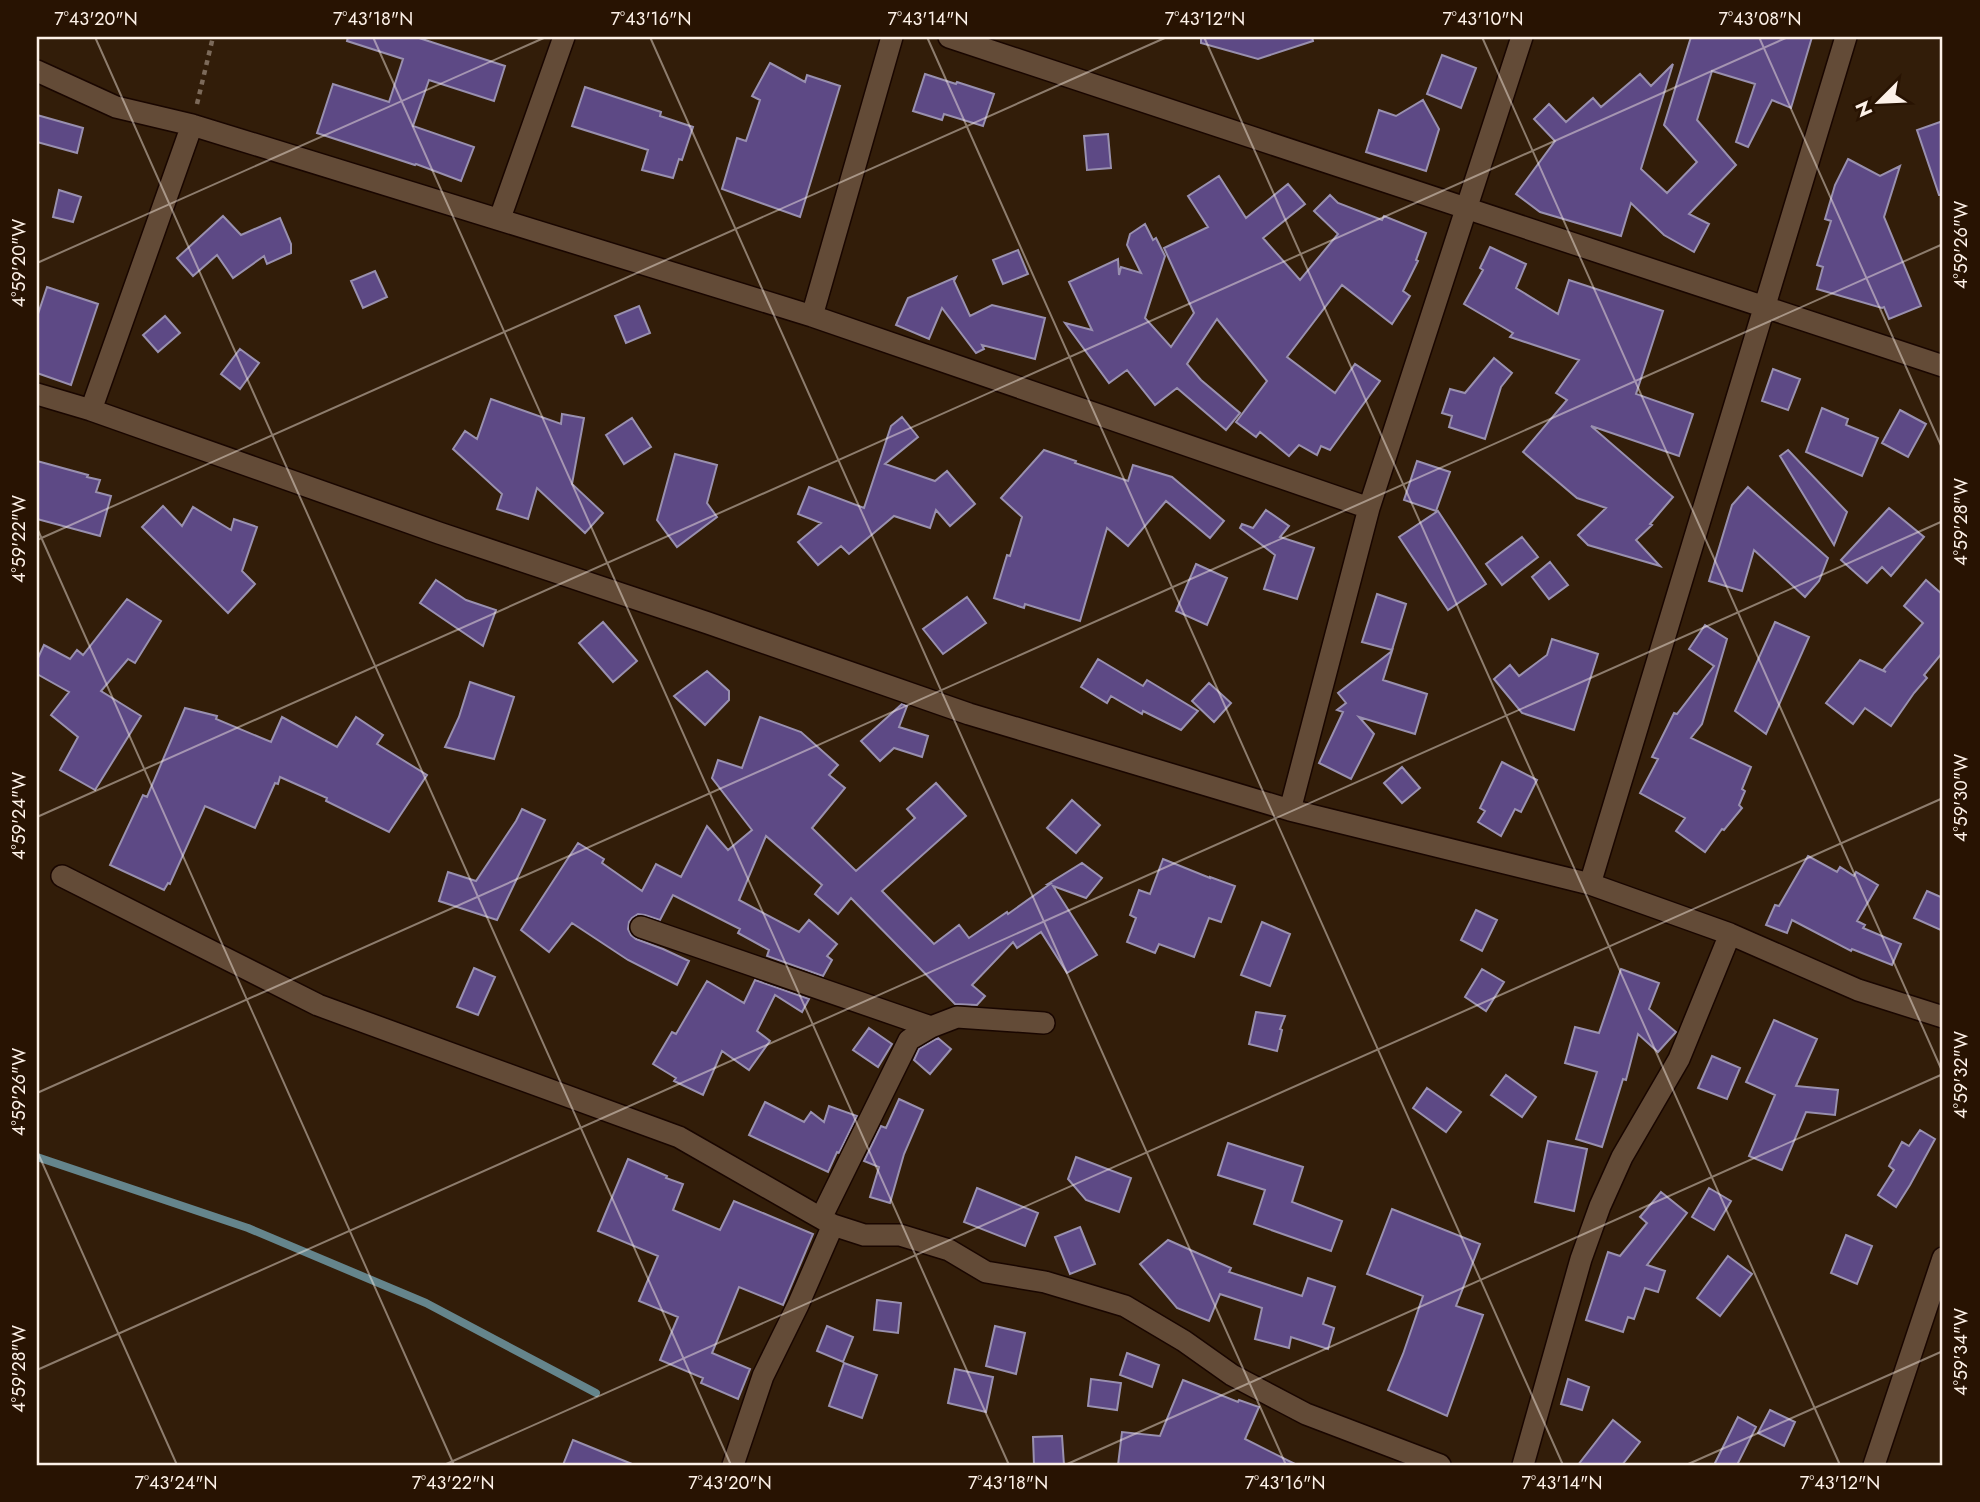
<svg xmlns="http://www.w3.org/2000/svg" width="1980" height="1502" viewBox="0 0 1980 1502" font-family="Jost,sans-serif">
  <rect width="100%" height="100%" fill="#321d09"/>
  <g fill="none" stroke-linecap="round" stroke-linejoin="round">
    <!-- stream -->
    <path stroke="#65858c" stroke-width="8" d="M37 1157 248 1228 426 1303 596 1393"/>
  </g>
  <!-- building -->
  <path fill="#5d4985" stroke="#9990af" stroke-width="2" d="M348 37H416L505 66 494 101 429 80 413 126 474 147 461 181 416 164 415 165 317 133 333 84 389 102 403 59 347 41Z
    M1201 37H1312L1313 41 1258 59 1201 43Z
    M1691 37H1812L1791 108 1772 100 1748 147 1736 142 1755 84 1712 71 1697 120 1736 165 1689 214 1709 224 1694 252 1664 235 1631 203 1621 236 1540 212 1516 194 1555 141 1534 119 1549 104 1566 122 1593 98 1601 107 1640 74 1651 86 1673 64 1641 169 1667 193 1697 162 1664 125Z
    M1442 55 1476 68 1461 108 1427 94Z
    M770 63 805 82 807 75 840 86 800 217 722 189 737 138 746 141 760 100 752 96Z
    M925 74 956 84 957 82 994 94 983 126 944 114 942 120 913 111Z
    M585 87 661 112 660 116 693 127 682 160 679 159 673 178 642 170 648 150 572 126Z
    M1423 100 1439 129 1426 171 1366 152 1379 110 1396 116Z
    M37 115 83 128 77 153 37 142Z
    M1943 121V195H1939L1917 130Z
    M1108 134 1111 168 1087 170 1084 136Z
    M1848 159 1880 176 1900 166 1884 217 1921 306 1889 319 1884 307 1882 308 1817 289 1823 267 1817 265 1831 221 1825 219 1835 185Z
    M1219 176 1246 218 1288 184 1305 204 1263 238 1300 280 1338 234 1314 211 1330 195 1338 203 1382 220 1384 216 1426 233 1416 260 1418 261 1403 291 1410 296 1392 324 1342 285 1287 357 1335 393 1355 364 1380 381 1330 450 1321 446 1317 455 1299 445 1289 456 1260 432 1256 437 1236 422 1267 381 1217 319 1187 364 1201 380 1240 413 1226 430 1177 388 1155 405 1127 370 1109 383 1065 323 1092 330 1069 282 1118 259 1119 275 1121 267 1141 273 1127 245 1130 234 1145 224 1153 240 1156 238 1165 256 1145 318 1171 347 1194 313 1164 248 1208 227 1188 196Z
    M59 190 81 197 73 222 53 217Z
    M223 216 241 235 280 218 291 244V253L267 264 264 256 233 278 217 255 193 276 177 258Z
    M1490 247 1526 264 1516 288 1558 314 1569 280 1663 311 1636 394 1693 414 1679 456 1591 426 1673 497 1650 524 1652 525 1636 540 1660 566 1588 545 1578 535 1606 508 1577 498 1523 452 1567 400 1556 393 1579 360 1510 337 1513 333 1464 304 1483 270 1480 268Z
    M1018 250 1028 274 1003 284 993 260Z
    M375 271 387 297 363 308 351 281Z
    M956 277 954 281 970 316 992 305 1045 318 1035 359 982 345 984 349 976 353 942 308 929 339 896 325 908 298Z
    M47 287 98 304 71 385 37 373V317Z
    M639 306 650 333 626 343 615 316Z
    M165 316 180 333 158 352 143 335Z
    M240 349 259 363 240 389 221 374Z
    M1494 358 1512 373 1501 387 1485 439 1449 427 1452 416 1442 413 1450 389 1465 393Z
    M1773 369 1800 379 1788 410 1762 401Z
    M491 399 561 424 562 414 584 418 572 484 603 513 585 533 537 488 528 519 497 509 502 494 453 449 465 431 477 439Z
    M1822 408 1848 419 1846 425 1878 438 1862 476 1806 452Z
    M1900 410 1926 424 1908 457 1882 443Z
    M902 417 918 437 885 464 935 481 947 471 975 504 950 526 936 510 930 528 894 516 849 554 841 546 818 565 798 542 821 523 798 514 809 487 864 508 891 426Z
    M632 418 651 447 624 464 606 435Z
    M1044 450 1076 461 1075 463 1128 481 1133 465 1172 477 1224 521 1210 538 1166 501 1128 546 1107 528 1080 621 1025 604 1024 608 994 598 1007 555 1010 556 1022 517 1001 498Z
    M1788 450 1847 512 1834 545 1780 456Z
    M675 454 717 465 707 503 717 517 677 547 657 520Z
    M37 461 88 475 87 477 100 480 96 492 111 496 100 536 37 519Z
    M1417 461 1450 472 1436 511 1404 500Z
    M1748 487 1828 558 1819 581 1805 597 1754 550 1742 591 1709 581 1732 505Z
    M163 506 182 526 193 507 231 530 234 519 257 527 242 571 255 584 228 613 142 527Z
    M1889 508 1924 537 1891 576 1882 567 1867 583 1841 560Z
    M1266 510 1289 526 1280 537 1314 548 1297 599 1264 589 1275 555 1240 528 1242 524 1253 528Z
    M1438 511 1486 584 1448 610 1399 537Z
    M1522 537 1538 557 1502 585 1486 564Z
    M1550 562 1568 585 1549 599 1532 577Z
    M1196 564 1227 578 1207 625 1176 611Z
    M436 580 466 600 496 610 483 646 420 603Z
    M1926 580 1943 595V652L1924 675 1927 678 1914 693 1891 726 1865 708 1853 724 1826 703 1860 660 1886 672 1883 670 1923 623 1904 606Z
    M1377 594 1406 604 1392 650 1362 642Z
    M967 597 986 623 943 654 923 629Z
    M127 599 161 621 135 663 128 659 101 691 141 716 95 790 60 770 78 737 51 715 69 692 37 674V660L44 645 70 659 77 650 83 655Z
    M603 622 637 661 613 682 579 643Z
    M1775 622 1809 637 1766 734 1735 711Z
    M1705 625 1727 639 1702 724 1691 738 1751 767 1742 789 1745 791 1739 805 1742 808 1724 830 1722 829 1705 852 1676 831 1685 818 1640 793 1658 759 1652 757 1674 713 1677 714 1714 666 1689 649Z
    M1552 639 1598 654 1574 730 1522 713 1494 679 1510 665 1519 676 1547 655Z
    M1392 651 1383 680 1427 694 1415 734 1359 717 1374 734 1351 779 1319 763 1343 712 1337 710 1346 703 1338 693Z
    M1098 659 1143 686 1147 680 1198 711 1181 730 1143 711 1142 714 1111 696 1107 703 1081 687Z
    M707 671 729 691V700L705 725 674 696Z
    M470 682 514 697 494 759 445 747 459 717Z
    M1209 683 1231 703 1214 722 1192 701Z
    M902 704 907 706 899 727 928 736 922 757 894 748 880 761 861 741Z
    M185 708 217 716 216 719 271 742 282 717 337 747 356 717 383 735 377 744 427 775 389 832 326 801 327 798 280 777 278 784 275 783 255 828 205 806 170 884 168 883 164 890 110 865 143 795 147 797Z
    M760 717 801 732 838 765 829 775 845 788 812 828 856 871 915 818 907 809 936 783 966 816 882 891 934 944 959 925 969 938 1007 912 1008 914 1050 884H1048L1082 863 1102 878 1086 898 1053 886 1097 955 1067 973 1041 932 1017 948 1013 942 972 985 985 996 977 1005 955 1004 851 898 838 914 815 894 822 885 766 836 739 900 799 932 809 920 837 944 827 956 832 960 823 976 767 956 769 950 738 933 740 929 673 895 660 920 645 915 638 914 632 918 629 922 628 929 631 935 636 939 663 949 689 961 677 985 628 960 572 923 549 952 521 930 578 843 604 859 602 863 642 891 656 864 681 877 707 826 728 850 752 830 712 778 718 760 742 768Z
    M1502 762 1537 780 1521 812 1515 809 1501 836 1478 822 1485 811 1480 808Z
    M1402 767 1420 788 1402 803 1384 783Z
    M1072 800 1100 825 1076 853 1047 828Z
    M522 809 545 820 497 920 439 901 448 872 476 881 516 821Z
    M1808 856 1837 872 1840 867 1854 876 1856 872 1878 885 1857 921 1865 925 1863 928 1901 944 1892 965 1852 949 1851 951 1792 920 1787 933 1766 925 1775 905 1779 906Z
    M1163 859 1210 878V877L1235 886 1221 922 1209 918 1194 957 1159 944 1155 953 1127 942 1136 918 1130 915 1139 890 1150 894Z
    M1927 891 1943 898V931L1914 918Z
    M1476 910 1497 920 1482 951 1461 940Z
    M1262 922 1290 934 1270 986 1241 975Z
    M474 968 495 977 478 1015 457 1007Z
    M1482 969 1504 982 1486 1011 1465 997Z
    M1621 969 1659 983 1649 1009 1676 1032 1658 1052 1638 1034 1626 1080 1623 1079 1602 1147 1576 1139 1597 1072 1565 1063 1575 1027 1599 1033Z
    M755 980 809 999 802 1012 775 995 757 1031 770 1041 749 1070 722 1051 703 1095 674 1081 676 1078 653 1064 672 1032 676 1034 707 981 744 1003Z
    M1256 1012 1285 1016 1280 1029 1282 1030 1277 1051 1249 1044Z
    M1774 1020 1817 1039 1796 1086 1838 1090 1835 1115 1806 1112 1782 1170 1749 1156 1775 1095 1746 1082Z
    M869 1028 892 1044 878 1067 853 1050Z
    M938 1038 951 1049 930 1074 914 1060 919 1049Z
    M1712 1056 1740 1068 1727 1099 1698 1088Z
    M1506 1075 1536 1097 1522 1117 1491 1095Z
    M1427 1088 1461 1112 1446 1132 1413 1108Z
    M899 1099 923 1110 904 1154 890 1203 870 1197 879 1167 864 1161 881 1126 886 1128Z
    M765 1102 804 1122 811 1112 824 1122 829 1106 857 1116 839 1153 837 1152 828 1172 749 1135Z
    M1920 1130 1935 1139 1910 1185 1896 1207 1878 1195 1894 1170 1889 1166 1902 1142 1909 1146Z
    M1548 1141 1587 1149 1574 1211 1535 1202Z
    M1228 1143 1303 1167 1292 1202 1342 1221 1331 1251 1254 1224 1265 1190 1218 1175Z
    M1076 1157 1131 1178 1119 1212 1086 1200 1068 1179Z
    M628 1159 667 1176 666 1178 683 1184 673 1210 720 1230 734 1201 813 1234 783 1305 739 1287 712 1353 750 1369 738 1399 701 1383 703 1378 660 1360 678 1317 639 1301 658 1256 598 1231Z
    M977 1188 1038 1213 1025 1246 964 1222Z
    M1709 1188 1731 1201 1714 1230 1692 1217Z
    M1661 1192 1687 1213 1647 1265 1665 1271 1658 1292 1645 1288 1634 1319 1628 1317 1623 1332 1586 1320 1608 1252 1620 1256 1647 1223 1640 1217Z
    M1392 1209 1480 1244 1456 1306 1483 1315 1447 1416 1388 1390 1403 1354 1423 1296 1367 1274Z
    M1080 1227 1095 1264 1070 1274 1055 1237Z
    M1846 1235 1872 1246 1857 1284 1831 1273Z
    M1168 1240 1231 1268 1229 1272 1302 1296 1308 1278 1335 1287 1323 1324 1334 1328 1328 1349 1291 1337 1289 1348 1255 1339 1262 1308 1220 1294 1209 1321 1177 1308 1140 1264Z
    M1728 1256 1752 1274 1720 1316 1697 1298Z
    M877 1300 901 1303 898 1333 874 1330Z
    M827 1326 853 1337 843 1362 817 1351Z
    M995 1326 1025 1333 1016 1374 986 1366Z
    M1127 1353 1159 1365 1152 1387 1120 1375Z
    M844 1363 877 1375 862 1418 829 1406Z
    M955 1369 993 1377 986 1412 948 1403Z
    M1091 1379 1121 1383 1117 1410 1088 1406Z
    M1568 1379 1589 1387 1582 1410 1561 1404Z
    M1183 1380 1238 1402 1239 1400 1259 1407 1245 1439 1297 1465H1118L1122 1432 1160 1436Z
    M1770 1410 1795 1422 1784 1446 1758 1433Z
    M1738 1417 1756 1427 1737 1465H1714Z
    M1613 1420 1640 1442 1622 1465H1578Z
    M1062 1436 1064 1465H1034L1033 1437Z
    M573 1440 632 1464V1465H563Z"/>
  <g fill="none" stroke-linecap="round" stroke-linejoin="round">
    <defs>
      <path id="street" d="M949 37 1943 366
        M37 71 116 107 192 125 812 316 1369 508
        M500 218 564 37
        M812 316 892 37
        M37 394 91 410 439 533 708 623 969 714 1290 810 1590 884 1730 934 1858 990 1943 1017
        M91 410 192 125
        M1290 810 1369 508 1522 37
        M62 876 318 1005 679 1137 833 1225
        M1590 884 1846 37
        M641 927 931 1027
        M821 1218 909 1040 931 1027 957 1017 1044 1023
        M733 1465 763 1376 798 1305 833 1225 864 1235H900L949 1250 986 1272 1045 1282 1125 1306 1184 1341 1232 1375 1306 1414 1440 1465
        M1523 1465 1581 1259 1600 1206 1622 1157 1679 1059 1730 934
        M1874 1465 1943 1258"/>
    </defs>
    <!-- street casing -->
    <use href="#street" stroke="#190600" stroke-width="24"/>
    <!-- path -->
    <path stroke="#7c6a5a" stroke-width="4.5" stroke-dasharray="5 5" stroke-linecap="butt" d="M197 104 213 37"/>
    <!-- street -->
    <use href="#street" stroke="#634b37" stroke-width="21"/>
  </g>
  <!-- ticks -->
  <path fill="none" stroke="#fdf1e8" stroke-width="2" stroke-opacity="0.45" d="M95 37 731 1465M373 37 1009 1465M650 37 1286 1465M927 37 1563 1465M1204 37 1840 1465M1482 37 1943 1073M1759 37 1943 450M37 263 546 37M37 528 454 1465M37 540 1167 37M37 817 1788 37M37 1093 1943 244M37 1151 177 1465M37 1370 1943 521M444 1465 1943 798M1065 1465 1943 1074M1686 1465 1943 1351"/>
  <!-- border -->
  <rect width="1980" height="1502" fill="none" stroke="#281302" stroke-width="77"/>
  <!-- north arrow -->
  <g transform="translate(1879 102) rotate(246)" stroke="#281302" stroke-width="5" paint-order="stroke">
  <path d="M0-5L12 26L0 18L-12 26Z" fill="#fdf1e8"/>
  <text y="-10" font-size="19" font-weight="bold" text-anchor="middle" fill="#fdf1e8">N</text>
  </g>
  <rect x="38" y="38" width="1903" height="1426" fill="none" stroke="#fdf1e8" stroke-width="2.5"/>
  <g font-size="18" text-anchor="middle" fill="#fdf1e8">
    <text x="96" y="25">7°43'20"N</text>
    <text x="373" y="25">7°43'18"N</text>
    <text x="651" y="25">7°43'16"N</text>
    <text x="928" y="25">7°43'14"N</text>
    <text x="1205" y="25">7°43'12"N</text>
    <text x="1483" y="25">7°43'10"N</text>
    <text x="1760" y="25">7°43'08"N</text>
    <text transform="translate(1961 245) rotate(-90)" y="6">4°59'26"W</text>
    <text transform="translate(19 263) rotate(-90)" y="6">4°59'20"W</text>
    <text transform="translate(1961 522) rotate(-90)" y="6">4°59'28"W</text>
    <text transform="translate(19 539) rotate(-90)" y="6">4°59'22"W</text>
    <text transform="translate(1961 798) rotate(-90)" y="6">4°59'30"W</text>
    <text transform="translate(19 816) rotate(-90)" y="6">4°59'24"W</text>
    <text transform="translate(1961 1075) rotate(-90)" y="6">4°59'32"W</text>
    <text transform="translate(19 1092) rotate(-90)" y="6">4°59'26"W</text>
    <text transform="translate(1961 1352) rotate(-90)" y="6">4°59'34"W</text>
    <text transform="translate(19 1369) rotate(-90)" y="6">4°59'28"W</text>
    <text x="176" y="1489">7°43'24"N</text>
    <text x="453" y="1489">7°43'22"N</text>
    <text x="730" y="1489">7°43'20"N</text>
    <text x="1008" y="1489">7°43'18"N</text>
    <text x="1285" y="1489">7°43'16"N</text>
    <text x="1562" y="1489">7°43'14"N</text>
    <text x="1840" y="1489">7°43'12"N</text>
  </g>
</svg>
